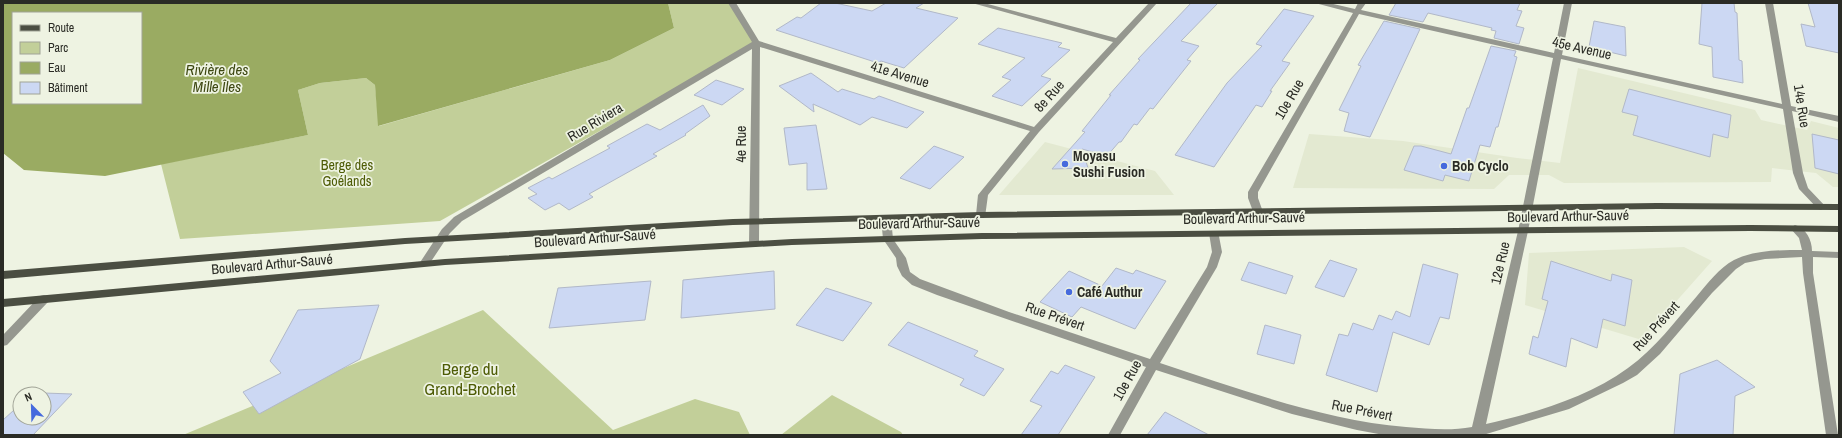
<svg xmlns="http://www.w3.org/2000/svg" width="1842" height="438" viewBox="0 0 1842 438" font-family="'Archivo Narrow',sans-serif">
  <rect width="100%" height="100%" fill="#eef3e2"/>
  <!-- built -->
  <path fill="#e3e9d1" d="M1578 68 1755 110 1761 120 1807 130 1811 121 1839 128V187H1833L1816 173 1772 168 1771 182 1564 183 1549 175H1509L1494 189 1293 188 1309 134 1403 141 1517 158 1560 163Z
    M1045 142 1155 171 1174 195H999Z
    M1684 247 1712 261 1642 340 1525 305 1529 253Z"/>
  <!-- green -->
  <path fill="#c2cf99" d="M668 3H732L756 43 440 221 180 239 161 164 308 135 298 90 320 83 366 78 375 85 379 126 610 60 674 28Z
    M483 310 613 430 695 399 739 412 750 435H183Z
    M832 395 901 432 903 435H781Z"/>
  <!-- water -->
  <path fill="#9aab62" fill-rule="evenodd" d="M3 3H668L674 28 610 60 378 126 375 85 366 78 320 83 298 90 308 135 105 176 24 170 3 153ZM13 13H141V103H13Z"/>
  <!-- building -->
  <path fill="#ccd8f3" stroke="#b1b8c8" d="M821 3H835L872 11 886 3H924L916 8 958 18 904 68 881 61 878 63 776 30 797 17 801 18Z
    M1191 3H1218L1181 41 1199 46 1187 60 1191 61 1153 109 1150 108 1137 125 1134 124 1121 142H1119L1107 156 1082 149 1088 168 1052 169 1085 132 1082 131 1111 95H1109L1140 60 1138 59Z
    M1396 3H1520L1517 10 1522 11 1516 26 1524 28 1519 44 1494 38 1496 31 1491 30 1492 28 1428 13 1423 22 1389 15Z
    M1702 3H1734L1735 12 1737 13 1739 60 1742 61 1743 83 1713 77 1712 47 1699 44Z
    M1808 3H1839V53L1806 46 1801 24 1815 27Z
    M1284 9 1314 16 1282 61 1290 63 1270 91H1272L1262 107 1256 105 1214 167 1175 155 1227 83 1262 46 1256 44Z
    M1384 21 1420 29 1370 137 1344 131 1349 113 1339 110 1361 66 1358 65Z
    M1594 21 1625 27 1626 56 1589 47Z
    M998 28 1062 43 1058 47 1070 50 1041 76 1051 79 1022 106 992 96 1011 80 1002 77 1025 58 978 44Z
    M1491 46 1516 51 1514 56 1517 57 1498 127H1496L1490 147 1480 145 1469 181 1445 175 1443 181 1404 170 1414 146H1421L1451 154 1467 108H1469Z
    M811 73 838 92 842 89 874 99 879 96 924 112 907 128 872 117 860 125 813 104 814 112 779 86Z
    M716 80 744 89 722 105 694 95Z
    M1629 89 1731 115 1728 138 1713 134 1710 157 1633 135 1638 116 1622 112Z
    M703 105 710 116 685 134 686 135 653 154 657 156 589 194 593 197 569 210 559 203 545 210 528 198 537 194 528 188 549 177 552 179 610 148 607 146 647 124 660 130Z
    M816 125 827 189 807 190V163L789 165 784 128Z
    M1812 134 1839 140V174L1815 168Z
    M934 146 964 157 930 189 900 178Z
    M1330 260 1357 269 1344 297 1315 287Z
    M1551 261 1611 281 1612 274 1632 280 1625 326 1603 319 1597 348 1571 338 1566 367 1529 354 1533 336 1538 338 1548 301 1542 299Z
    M1249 262 1293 276 1286 294 1241 280Z
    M1423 264 1458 274 1449 319 1440 317 1429 345 1393 332 1377 392 1326 375 1339 334 1348 336 1353 323 1373 330 1379 315 1392 320 1396 311 1410 317Z
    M1116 268 1133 274 1136 270 1166 281 1135 329 1081 307 1072 317 1040 302 1069 271 1102 286Z
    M774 271 775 309 681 318 683 280Z
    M651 281 645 320 549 328 558 288Z
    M826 288 872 303 843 341 796 325Z
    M379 305 360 359 259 414 243 392 281 373 270 361 298 310Z
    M908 322 978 351 974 356 1004 369 984 396 960 385 964 379 888 345Z
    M1265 325 1301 335 1294 364 1257 354Z
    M1717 360 1755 387 1735 396 1733 435H1674L1680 374Z
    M1065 365 1095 377 1058 435H1021L1042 406 1030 401 1051 371 1058 374Z
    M44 393 72 394 33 435H3V420L14 410H20V418H44Z
    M1165 412 1209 435H1147Z"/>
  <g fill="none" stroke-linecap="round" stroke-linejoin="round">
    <!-- minor -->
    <path fill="#95978f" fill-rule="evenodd" d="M728 3H736L759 41 1034 127 1113 42 972 3H984L1116 38 1149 3H1157L1039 132 988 195 985 217 981 218 976 215 978 195 1030 131 760 47 759 244 758 246 754 247 749 244 752 49 462 221 450 233 428 266H420L419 264 442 229 454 217 752 42Z
      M1315 3H1329L1355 9 1358 3H1366L1361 10 1554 53 1564 3H1572L1562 55 1782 104 1765 3H1773L1791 106 1839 116V122L1792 111 1803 173 1808 188 1826 207 1821 210 1818 209 1799 189 1793 173 1783 109 1561 59 1528 231 1486 424C1534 413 1587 398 1628 368 1656 348 1675 321 1697 296 1708 283 1719 268 1734 260 1754 250 1780 250 1802 250L1799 238 1790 228 1795 225C1806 228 1812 240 1812 251L1839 252V258L1813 257V273L1838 435H1826L1803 273 1802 257 1765 259 1745 263 1736 269 1712 293 1660 354 1637 375 1623 383 1569 409 1483 435H1384L1357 430 1292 414 1156 370 1120 435H1108L1146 367 937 295 912 285 902 276 897 266 896 258 883 239 881 218 882 216 886 215 891 218 893 239 906 258 910 272 920 279 1009 312 1150 359 1207 267 1212 252 1209 233 1210 231H1218L1222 252 1217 267 1160 363C1240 389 1322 420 1406 427 1428 429 1451 431 1472 427L1518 231 1553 58 1359 14 1258 192V198L1263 212 1258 215 1254 214 1248 198V192L1353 13Z
      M44 295 48 296 50 299 48 302 7 345 3 346V335L40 296Z"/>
    <!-- primary -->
    <path fill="#4b4e42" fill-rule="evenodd" d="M1657 203 1839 204V210L1657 209 981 218 733 225 405 244 3 279V271L405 238 733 219 981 212Z
      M1750 225 1839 226V232L1750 231 982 239 792 245 445 265 3 307V299L445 259 792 239 982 233Z"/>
  </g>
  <!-- markers -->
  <g fill="#466add" stroke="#eef3e2" stroke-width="1.5">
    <circle cx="1065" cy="164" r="4"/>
    <circle cx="1444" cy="166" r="4"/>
    <circle cx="1069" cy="292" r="4"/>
  </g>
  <g text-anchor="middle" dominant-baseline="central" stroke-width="3.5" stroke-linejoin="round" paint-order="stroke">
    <!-- street labels -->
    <g font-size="14" fill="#2a2b25" stroke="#eef3e2">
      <text transform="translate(1582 48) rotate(13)">45e Avenue</text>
      <text transform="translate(900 74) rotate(17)">41e Avenue</text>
      <text transform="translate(1049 96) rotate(-48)">8e Rue</text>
      <text transform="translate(1289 99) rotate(-60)">10e Rue</text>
      <text transform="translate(1802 106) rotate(81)">14e Rue</text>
      <text transform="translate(595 122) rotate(-31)">Rue Riviera</text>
      <text transform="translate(741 144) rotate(-90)">4e Rue</text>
      <text transform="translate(1568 216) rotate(-1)">Boulevard Arthur-Sauvé</text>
      <text transform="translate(1244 218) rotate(-1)">Boulevard Arthur-Sauvé</text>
      <text transform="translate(919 223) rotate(-1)">Boulevard Arthur-Sauvé</text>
      <text transform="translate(595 238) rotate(-4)">Boulevard Arthur-Sauvé</text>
      <text transform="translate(1500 263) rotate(-77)">12e Rue</text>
      <text transform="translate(272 264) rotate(-5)">Boulevard Arthur-Sauvé</text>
      <text transform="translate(1055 316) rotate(19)">Rue Prévert</text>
      <text transform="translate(1656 326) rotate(-48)">Rue Prévert</text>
      <text transform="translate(1127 380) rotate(-61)">10e Rue</text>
      <text transform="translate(1362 410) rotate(11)">Rue Prévert</text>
    </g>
    <!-- poi labels -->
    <g font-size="14" font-weight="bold" fill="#2a2b25" stroke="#eef3e2" text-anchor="start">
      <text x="1073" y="156">Moyasu<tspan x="1073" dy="16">Sushi Fusion</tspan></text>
      <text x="1452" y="166">Bob Cyclo</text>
      <text x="1077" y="292">Café Authur</text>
    </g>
    <!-- park labels -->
    <g font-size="14" fill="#4e5c06" stroke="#eef3e2">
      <text x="347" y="165">Berge des<tspan x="347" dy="16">Goélands</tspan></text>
    </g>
    <!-- water labels -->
    <g font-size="15" font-style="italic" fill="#3e4812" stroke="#eef3e2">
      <text x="217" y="69">Rivière des<tspan x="217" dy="17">Mille Îles</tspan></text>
    </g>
    <!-- near-park labels -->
    <g font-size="17" fill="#4e5c06" stroke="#eef3e2">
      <text x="470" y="368">Berge du<tspan x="470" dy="20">Grand-Brochet</tspan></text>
    </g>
  </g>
  <!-- border -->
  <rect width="1842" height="438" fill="none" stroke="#2a2b25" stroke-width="8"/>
  <!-- legend -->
  <rect x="12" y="12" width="130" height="92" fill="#eef3e2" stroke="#a0a396"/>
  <rect x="20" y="25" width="20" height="6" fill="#4b4e42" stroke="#a0a396"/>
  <text x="48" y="32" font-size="12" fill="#2a2b25">Route</text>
  <rect x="20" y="42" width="20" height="12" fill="#c2cf99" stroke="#a0a396"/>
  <text x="48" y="52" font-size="12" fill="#2a2b25">Parc</text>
  <rect x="20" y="62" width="20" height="12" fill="#9aab62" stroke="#a0a396"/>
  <text x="48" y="72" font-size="12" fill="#2a2b25">Eau</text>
  <rect x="20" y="82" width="20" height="12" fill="#ccd8f3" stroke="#a0a396"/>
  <text x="48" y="92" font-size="12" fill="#2a2b25">Bâtiment</text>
  <!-- north arrow -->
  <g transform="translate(32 406) rotate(337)"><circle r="19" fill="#eef3e2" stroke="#a0a396"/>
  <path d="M0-3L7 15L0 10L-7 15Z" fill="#466add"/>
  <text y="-6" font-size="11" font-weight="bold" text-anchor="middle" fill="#2a2b25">N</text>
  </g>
</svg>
